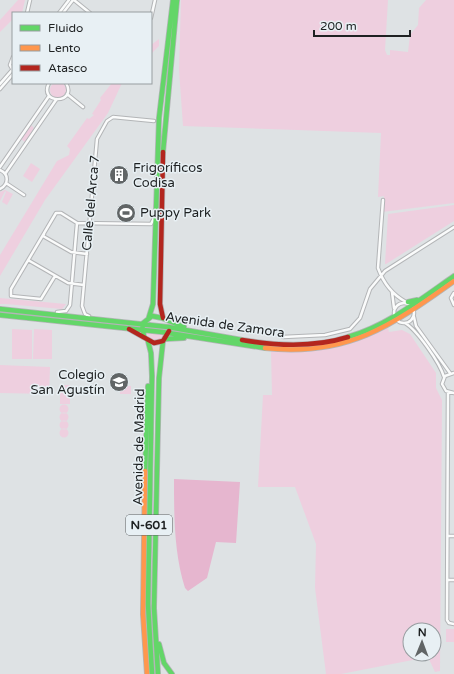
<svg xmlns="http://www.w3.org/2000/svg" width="454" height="674" viewBox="0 0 454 674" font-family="'Varela Round',sans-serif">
  <rect width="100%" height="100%" fill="#dee2e4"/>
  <!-- green -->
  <path fill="#eecfdf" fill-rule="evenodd" d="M18 0H25L22 13H13V19L0 32V20Z
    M181 0H388L385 50 387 55H390V50L408 52 410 35 418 25 419 8 426 0H454V203L382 212 384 196 378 197 381 133 183 126 179 70Z
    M159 39V46L151 54V45Z
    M50 90a8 8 0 1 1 16 0a8 8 0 1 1-16 0Z
    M112 83H122L108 113 45 200 0 276V255L57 161 69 155 70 149 67 146 87 118 89 119 94 115 92 114 101 100 100 98Z
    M31 125 34 128 25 142 21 139Z
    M31 163 40 169 32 182 23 176Z
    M5 190 13 194 7 205 2 202 6 192 5 191 0 201V192Z
    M454 205V221L386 264H385L388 214Z
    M0 298 66 304 62 309 6 304H0Z
    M388 328 389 332 402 330 410 334 436 373V388L442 400 440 671 435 672 428 657 341 674H326L315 588 316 544 295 487H258L263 395H272L271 351C312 355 350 346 388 328ZM410 630H434V654H410Z
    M12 329 32 330V359H12Z
    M34 329 52 330V359H33Z
    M145 331 166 334C161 340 157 341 150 339Z
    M0 365 50 367 49 394 0 393Z
    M60 385H70V404H60Z
    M120 386H131V394H120Z
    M59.5 409a4.5 4.5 0 1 1 9 0a4.5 4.5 0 1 1-9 0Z
    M59.5 417a4.5 4.5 0 1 1 9 0a4.5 4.5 0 1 1-9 0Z
    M59.5 425a4.5 4.5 0 1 1 9 0a4.5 4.5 0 1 1-9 0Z
    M59.5 433a4.5 4.5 0 1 1 9 0a4.5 4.5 0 1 1-9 0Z
    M446 629H454V642H446Z"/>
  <!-- forest -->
  <path fill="#e6b6cf" d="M174 479 240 482 236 543 216 542 207 578 188 591 185 588C174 553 174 516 174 479Z"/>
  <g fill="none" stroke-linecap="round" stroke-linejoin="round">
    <defs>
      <path id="street" d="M74 0 90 13
        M27 13 30 0
        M59 13 69 0
        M63 13 73 0
        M151 18 155 0
        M13 70 10 65 13 57
        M49 83C38 105 78 104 66 83
        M0 84 13 69
        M0 89 13 74
        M67 94 83 107
        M0 167 49 96
        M0 170C9 174 9 184 0 189
        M5 174 56 100
        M6 183 24 195
        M383 200 378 268C383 282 393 295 406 302
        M151 224 155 216
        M44 234 43 236 71 252 87 254
        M28 260 68 283 84 285
        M55 276 41 299 11 296V289L56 213H61L77 223 151 224
        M392 292 394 308
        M454 293 451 298 454 305
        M394 313a10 10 0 1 1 20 0a10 10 0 1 1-20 0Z
        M57 312 66 311 70 305 77 223
        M89 316 85 314 82 306 97 139 107 121 113 117 154 121
        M414 317 416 326 450 373
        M405 323C417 330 440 363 444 377
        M283 337 325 335 350 329 360 318 370 289 385 271 454 227
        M454 373 445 376 442 384 446 391 454 393
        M448 392 447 620 449 623 454 624
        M448 536H454
        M447 580H454"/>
      <path id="fast" d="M163 152 177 0
        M408 302 417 300
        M0 309 168 327 242 340
        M0 315 162 332 265 348
        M149 317 153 304 159 118 173 0
        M144 337 142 324 152 316 162 318 184 327
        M348 337C387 326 421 299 454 276
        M165 339 184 338
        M148 341 151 353 152 376 148 604 152 674
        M145 471 148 386
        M159 644 164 663 172 674
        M158 674 154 608 159 378 163 341"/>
      <path id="slow" d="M265 348C347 357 391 326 454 281
        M145 471 143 614 147 674"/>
      <path id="jam" d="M163 152 160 304 163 318
        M129 329 154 343 163 341 169 331
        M242 340C277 346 313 348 348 337"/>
    </defs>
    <!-- street casing -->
    <use href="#street" stroke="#b3b5b7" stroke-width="4.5"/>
    <!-- fast casing -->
    <use href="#fast" stroke="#b3b5b7" stroke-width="6"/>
    <!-- slow casing -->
    <use href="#slow" stroke="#b3b5b7" stroke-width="6"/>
    <!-- jam casing -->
    <use href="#jam" stroke="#b3b5b7" stroke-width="6"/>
    <!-- street -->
    <use href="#street" stroke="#fafbfb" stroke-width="2.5"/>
    <!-- fast -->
    <use href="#fast" stroke="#63d668" stroke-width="4.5"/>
    <!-- slow -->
    <use href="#slow" stroke="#ff974d" stroke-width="4.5"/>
    <!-- jam -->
    <use href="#jam" stroke="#b3261e" stroke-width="4.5"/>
  </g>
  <!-- icons -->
  <defs>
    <symbol id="building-disc" viewBox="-11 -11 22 22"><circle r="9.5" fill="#616566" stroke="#e8f0f4"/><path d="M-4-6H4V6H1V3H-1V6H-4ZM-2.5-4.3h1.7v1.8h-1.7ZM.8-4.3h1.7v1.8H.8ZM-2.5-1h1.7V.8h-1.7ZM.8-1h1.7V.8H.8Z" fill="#fff"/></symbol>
    <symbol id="stadium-disc" viewBox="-11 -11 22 22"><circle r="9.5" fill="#616566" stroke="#e8f0f4"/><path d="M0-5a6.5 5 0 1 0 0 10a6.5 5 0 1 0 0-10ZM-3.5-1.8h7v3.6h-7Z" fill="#fff"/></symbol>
    <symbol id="school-disc" viewBox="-11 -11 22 22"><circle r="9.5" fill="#616566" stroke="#e8f0f4"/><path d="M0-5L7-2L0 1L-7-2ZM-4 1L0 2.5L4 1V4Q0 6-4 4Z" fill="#fff"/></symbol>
  </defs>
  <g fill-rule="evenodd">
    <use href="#building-disc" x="108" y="164" width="22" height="22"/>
    <use href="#stadium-disc" x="115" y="202" width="22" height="22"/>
    <use href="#school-disc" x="108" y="371" width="22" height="22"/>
  </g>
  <g text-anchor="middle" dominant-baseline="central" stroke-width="3" stroke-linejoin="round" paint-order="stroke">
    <!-- shield labels -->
    <rect fill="#e8f0f4" stroke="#5b5f61" stroke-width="1" x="126" y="515" width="46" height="20" rx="3"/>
    <g font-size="12" font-weight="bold" fill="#1e2122">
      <text x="149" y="525">N-601</text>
    </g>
    <!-- poi labels -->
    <g font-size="13" fill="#1e2122" stroke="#e8f0f4" text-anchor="start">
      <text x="133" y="168">Frigoríficos<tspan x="133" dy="15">Codisa</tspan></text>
      <text x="140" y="213">Puppy Park</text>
      <text x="105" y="375" text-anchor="end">Colegio<tspan x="105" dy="15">San Agustín</tspan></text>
    </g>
    <!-- street labels -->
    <g font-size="13" fill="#1e2122" stroke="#e8f0f4">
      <text transform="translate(91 203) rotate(-85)">Calle del Arca 7</text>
      <text transform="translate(225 325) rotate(8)">Avenida de Zamora</text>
      <text transform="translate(139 447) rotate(-89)">Avenida de Madrid</text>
    </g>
  </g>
  <!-- legend -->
  <rect x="12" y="12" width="140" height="72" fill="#e8f0f4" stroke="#979da0"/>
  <rect x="20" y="25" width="20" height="6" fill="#63d668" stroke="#979da0"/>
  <text x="48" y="32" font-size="12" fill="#1e2122">Fluido</text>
  <rect x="20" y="45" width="20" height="6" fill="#ff974d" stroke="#979da0"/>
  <text x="48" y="52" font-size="12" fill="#1e2122">Lento</text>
  <rect x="20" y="65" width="20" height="6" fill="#b3261e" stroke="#979da0"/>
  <text x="48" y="72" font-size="12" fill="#1e2122">Atasco</text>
  <!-- north arrow -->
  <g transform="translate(422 642) rotate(1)"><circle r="19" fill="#e8f0f4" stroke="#979da0"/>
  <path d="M0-3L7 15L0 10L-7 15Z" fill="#616566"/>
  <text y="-6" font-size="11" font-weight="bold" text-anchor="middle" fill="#1e2122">N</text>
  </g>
  <!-- scale -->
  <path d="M314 30v6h96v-6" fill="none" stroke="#1e2122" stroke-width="2"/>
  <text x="320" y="30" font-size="12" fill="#1e2122" stroke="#e8f0f4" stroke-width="3" paint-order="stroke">200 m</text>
</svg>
